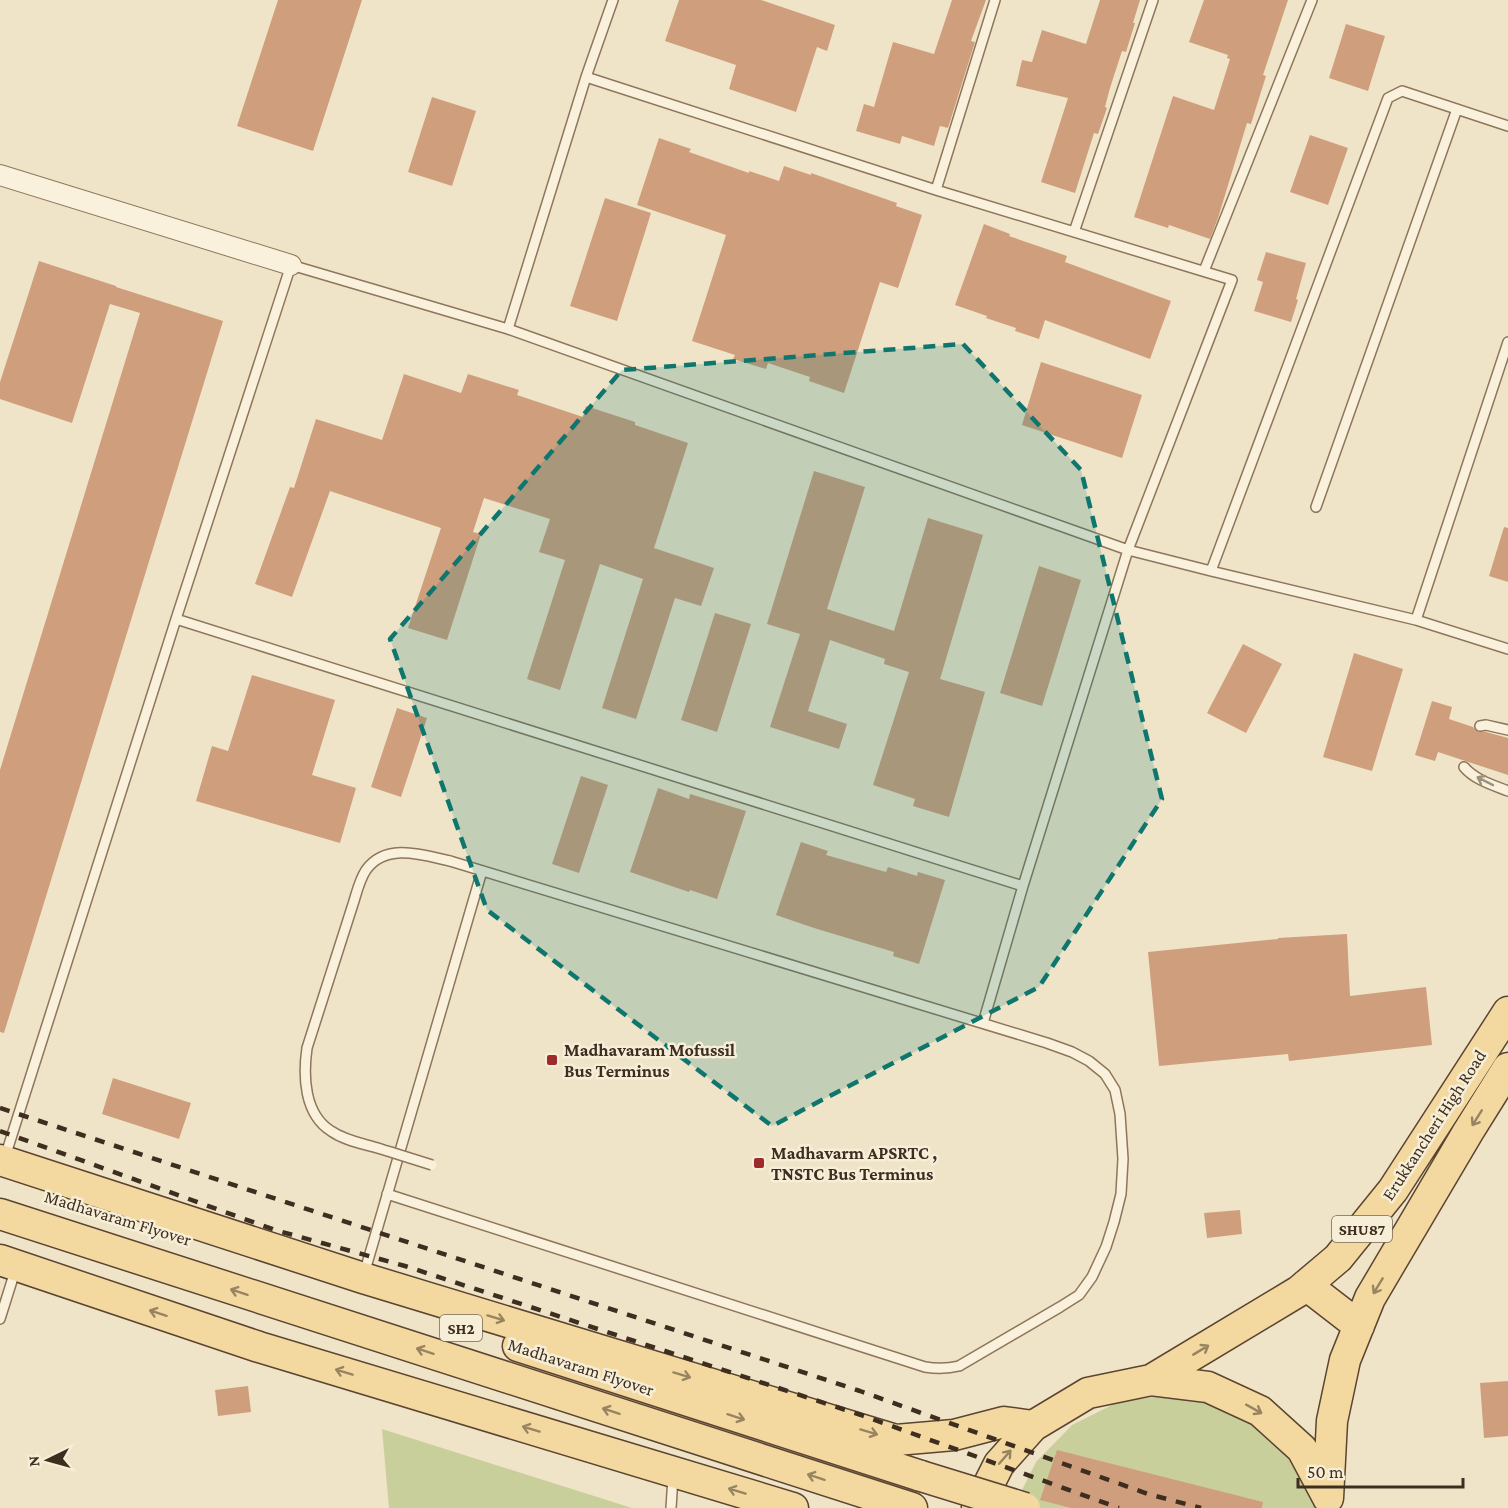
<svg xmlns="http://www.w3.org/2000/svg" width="1508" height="1508" viewBox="0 0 1508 1508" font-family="'Crimson Pro',serif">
  <rect width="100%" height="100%" fill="#f0e4c8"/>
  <!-- green -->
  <path fill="#c9cf9b" d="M1169 1395 1219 1404 1265 1429 1300 1467 1318 1508H1013L1036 1462 1072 1425 1118 1402Z
    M382 1429 632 1508H389Z"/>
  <!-- building -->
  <path fill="#cf9f7d" d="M278 0H362L313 151 237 126Z
    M679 0H761L835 25 827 51 817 47 796 112 729 89 736 65 665 41Z
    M952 0H986L971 41 975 42 948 128 940 126 934 146 902 136 900 144 856 131 864 104 874 107 893 42 934 54Z
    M1100 0H1140L1133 23H1135L1126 52 1122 51 1110 88 1105 107 1107 108 1098 134 1094 133 1075 193 1041 182 1068 98 1016 86 1022 60 1032 62 1042 30 1086 44Z
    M1204 0H1288L1263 75 1266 76 1251 124 1247 123 1218 218 1210 239 1169 225 1168 228 1134 217 1173 96 1214 110 1230 59 1227 58 1228 55 1189 42Z
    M1346 24 1385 36 1368 91 1329 78Z
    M432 97 476 111 452 186 408 172Z
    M1310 135 1348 148 1328 205 1290 192Z
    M659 138 691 149 689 152 749 173V171L779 181 784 166 811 175V173L897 203 896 206 922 215 898 288 880 282 844 393 809 381 810 377 768 363 766 369 733 359 735 355 692 341 726 235 637 205Z
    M605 198 651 213 617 321 570 306Z
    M984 224 1010 234 1009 236 1067 256 1065 262 1171 301 1150 359 1045 320 1039 339 1015 331 1016 328 986 318 987 316 955 305Z
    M1266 252 1306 263 1296 299 1298 300 1291 322 1254 311 1263 282 1257 280Z
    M39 261 116 286V287L223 321 4 1033 0 1032V770L140 313 110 304 72 423 0 399V382Z
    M1041 362 1142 395 1122 458 1022 425Z
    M404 374 461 393 468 374 519 390 517 395 583 417 586 406 635 422V425L688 443 654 548 714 568 701 606 675 598 636 719 602 708 643 579 600 564 560 690 527 679 565 560 539 552 550 519 484 498 473 532 481 534 447 640 408 628 441 528 330 491 292 597 255 584 290 487 294 488 316 419 382 440Z
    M814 471 865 487 827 609 894 631 928 518 983 535 940 679 985 692 949 817 913 806 915 799 873 785 909 672 884 664 885 659 830 640 808 711 847 724 839 749 770 727 800 634 767 624Z
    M1504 527 1508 528V582L1489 576Z
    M1039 566 1081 580 1042 706 1000 693Z
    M715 613 751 624 717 732 681 720Z
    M1243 644 1282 664 1246 733 1207 713Z
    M1354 653 1403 669 1372 771 1323 757Z
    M252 675 335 700 312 775 356 788 340 843 196 801 212 746 228 751Z
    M1432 701 1452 707 1449 719 1473 727 1478 732H1486L1508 738V775L1438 752 1435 761 1415 755Z
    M397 708 427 718 401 797 371 787Z
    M581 776 608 785 579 873 552 864Z
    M658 788 689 799 690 794 746 811 717 899 690 890 689 892 630 872Z
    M801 842 828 851 826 855 886 872 888 867 917 876 918 872 945 880 919 964 893 956 894 952 814 928 776 915Z
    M1347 934 1350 996 1426 987 1432 1045 1289 1061 1288 1054 1159 1066 1148 952 1278 939V938Z
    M113 1078 191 1103 179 1139 102 1114Z
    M1240 1210 1242 1234 1207 1238 1204 1213Z
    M1508 1381V1436L1484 1438 1480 1383Z
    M248 1386 251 1412 218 1416 215 1390Z
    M1057 1450 1263 1502 1262 1508H1071L1040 1500Z"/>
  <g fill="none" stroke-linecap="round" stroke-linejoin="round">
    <defs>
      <path id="lane" d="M586 77 936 190 1232 280 1128 550 1023 886 983 1023
        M936 190 995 0
        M1074 232 1153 0
        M1204 271 1312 0
        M508 329 586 77 613 0
        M1316 507 1457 109
        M1211 571 1388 98 1402 91 1508 126
        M176 619 1023 886
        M1416 620 1508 342
        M1480 726 1486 725 1508 730
        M1464 767C1475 780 1493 785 1508 791
        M5 1157 176 619 291 265 508 329 1128 550 1211 571 1416 620 1508 649
        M387 1194 925 1367C937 1369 947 1369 959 1366L1060 1307 1079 1295 1092 1277 1106 1247 1114 1222 1121 1194 1123 1159 1120 1114 1115 1090 1105 1074 1089 1061 1072 1052 1047 1043 450 861
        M364 1274 482 871
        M0 1319 16 1268
        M671 1508 673 1477"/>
      <path id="street" d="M0 175 291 265"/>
      <path id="primary" d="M0 1160 363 1278 896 1440 954 1435 1004 1422 1033 1426
        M0 1214 912 1508
        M0 1260 259 1347 793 1508
        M1306 1285 1359 1326
        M518 1346 921 1476
        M1151 1380 1299 1291 1338 1258 1393 1190 1508 1012
        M1328 1498 1332 1421 1345 1360 1370 1298 1468 1132 1508 1068
        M977 1508 999 1464 1033 1426 1088 1393 1151 1380 1208 1387 1260 1411 1302 1449 1327 1496"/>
    </defs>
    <!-- lane casing -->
    <use href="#lane" stroke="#8d765c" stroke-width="12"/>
    <!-- street casing -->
    <use href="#street" stroke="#8d765c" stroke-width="22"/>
    <!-- primary casing -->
    <use href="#primary" stroke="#5b4430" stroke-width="33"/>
    <!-- lane -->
    <use href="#lane" stroke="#faf1dc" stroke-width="9"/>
    <!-- street -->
    <use href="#street" stroke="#faf1dc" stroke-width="20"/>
    <!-- primary -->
    <use href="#primary" stroke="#f3d9a0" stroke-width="30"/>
    <!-- rail -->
    <path stroke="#3d2e20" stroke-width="4.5" stroke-dasharray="10 10" stroke-linecap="butt" d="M0 1108 860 1391 1148 1494 1201 1508
      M0 1131 275 1230 405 1266 861 1415 1119 1508"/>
    <defs>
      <path id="lane-bridge" d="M432 1165C413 1159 394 1153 374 1147 360 1143 344 1140 331 1131 304 1114 303 1076 307 1048L354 901C357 891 360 879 366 870 386 842 423 855 450 861"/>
      <path id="primary-bridge" d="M921 1476 1025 1508"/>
    </defs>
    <!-- lane-bridge casing -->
    <use href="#lane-bridge" stroke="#8d765c" stroke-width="12" stroke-linecap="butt"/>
    <!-- primary-bridge casing -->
    <use href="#primary-bridge" stroke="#5b4430" stroke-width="33" stroke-linecap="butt"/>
    <!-- lane-bridge -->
    <use href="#lane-bridge" stroke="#faf1dc" stroke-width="9"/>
    <!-- primary-bridge -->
    <use href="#primary-bridge" stroke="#f3d9a0" stroke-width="30"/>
  </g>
  <!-- one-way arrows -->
  <defs><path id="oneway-shaft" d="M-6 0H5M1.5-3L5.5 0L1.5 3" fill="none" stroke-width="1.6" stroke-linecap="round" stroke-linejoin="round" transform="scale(1.5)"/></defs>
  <use stroke="#9c907e" href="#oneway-shaft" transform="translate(1485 781) rotate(-153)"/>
  <g stroke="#988460">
    <use href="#oneway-shaft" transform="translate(1477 1118) rotate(122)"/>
    <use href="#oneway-shaft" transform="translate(1378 1286) rotate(121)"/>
    <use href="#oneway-shaft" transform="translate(239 1292) rotate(-162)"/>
    <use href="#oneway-shaft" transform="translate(158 1313) rotate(-162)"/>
    <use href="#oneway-shaft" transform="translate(496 1318) rotate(17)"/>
    <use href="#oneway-shaft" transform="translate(1201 1350) rotate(-31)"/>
    <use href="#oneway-shaft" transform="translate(425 1351) rotate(-162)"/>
    <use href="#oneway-shaft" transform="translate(344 1372) rotate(-163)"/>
    <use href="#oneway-shaft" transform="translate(682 1375) rotate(17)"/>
    <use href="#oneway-shaft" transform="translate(1254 1409) rotate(29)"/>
    <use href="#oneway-shaft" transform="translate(611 1411) rotate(-162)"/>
    <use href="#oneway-shaft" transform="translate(736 1417) rotate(18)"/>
    <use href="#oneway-shaft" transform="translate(531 1429) rotate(-163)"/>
    <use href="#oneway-shaft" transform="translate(869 1432) rotate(17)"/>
    <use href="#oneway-shaft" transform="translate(1005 1457) rotate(-49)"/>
    <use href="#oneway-shaft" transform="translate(816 1477) rotate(-162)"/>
    <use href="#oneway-shaft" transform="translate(737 1491) rotate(-163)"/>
  </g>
  <!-- marked area -->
  <path fill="#0f766e" fill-opacity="0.2" stroke="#0f766e" stroke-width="4.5" stroke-dasharray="12 8" stroke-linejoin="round" d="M963 344 1081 470 1162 799 1039 987 772 1126 487 910 390 639 622 370Z"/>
  <!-- markers -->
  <g fill="#9e2a2b" stroke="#f7eed8" stroke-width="2">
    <rect x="546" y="1054" width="12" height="12" rx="3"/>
    <rect x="753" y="1157" width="12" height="12" rx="3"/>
  </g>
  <g text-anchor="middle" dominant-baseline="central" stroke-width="5" stroke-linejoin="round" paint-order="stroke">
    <!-- shield labels -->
    <g fill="#f7eed8" stroke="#756857" stroke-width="1.5">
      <rect x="1332" y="1216" width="60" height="26" rx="4.5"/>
      <rect x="440" y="1315" width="42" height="26" rx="4.5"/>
    </g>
    <g font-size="16" font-weight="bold" fill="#3d2e20">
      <text x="1362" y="1229">SHU87</text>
      <text x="461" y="1328">SH2</text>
    </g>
    <!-- poi labels -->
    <g font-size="18" font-weight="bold" fill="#3d2e20" stroke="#f7eed8" text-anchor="start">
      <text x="564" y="1050">Madhavaram Mofussil<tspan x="564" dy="21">Bus Terminus</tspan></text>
      <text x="771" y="1153">Madhavarm APSRTC ,<tspan x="771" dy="21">TNSTC Bus Terminus</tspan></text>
    </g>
    <!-- street labels -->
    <g font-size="18" fill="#3d2e20" stroke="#f7eed8">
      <text transform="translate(1434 1125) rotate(-57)">Erukkancheri High Road</text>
      <text transform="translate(118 1218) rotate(17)">Madhavaram Flyover</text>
      <text transform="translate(581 1367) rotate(18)">Madhavaram Flyover</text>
    </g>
  </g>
  <!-- north arrow -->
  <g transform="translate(48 1460) rotate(265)" stroke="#f7eed8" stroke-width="4.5" paint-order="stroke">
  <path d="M0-4.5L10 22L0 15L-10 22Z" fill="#3d2e20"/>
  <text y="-9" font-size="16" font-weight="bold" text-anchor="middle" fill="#3d2e20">N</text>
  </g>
  <!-- scale -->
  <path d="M1298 1478v9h165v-9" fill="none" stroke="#3d2e20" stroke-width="3"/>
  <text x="1307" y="1478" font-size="18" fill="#3d2e20" stroke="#f7eed8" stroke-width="4.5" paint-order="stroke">50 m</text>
</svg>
